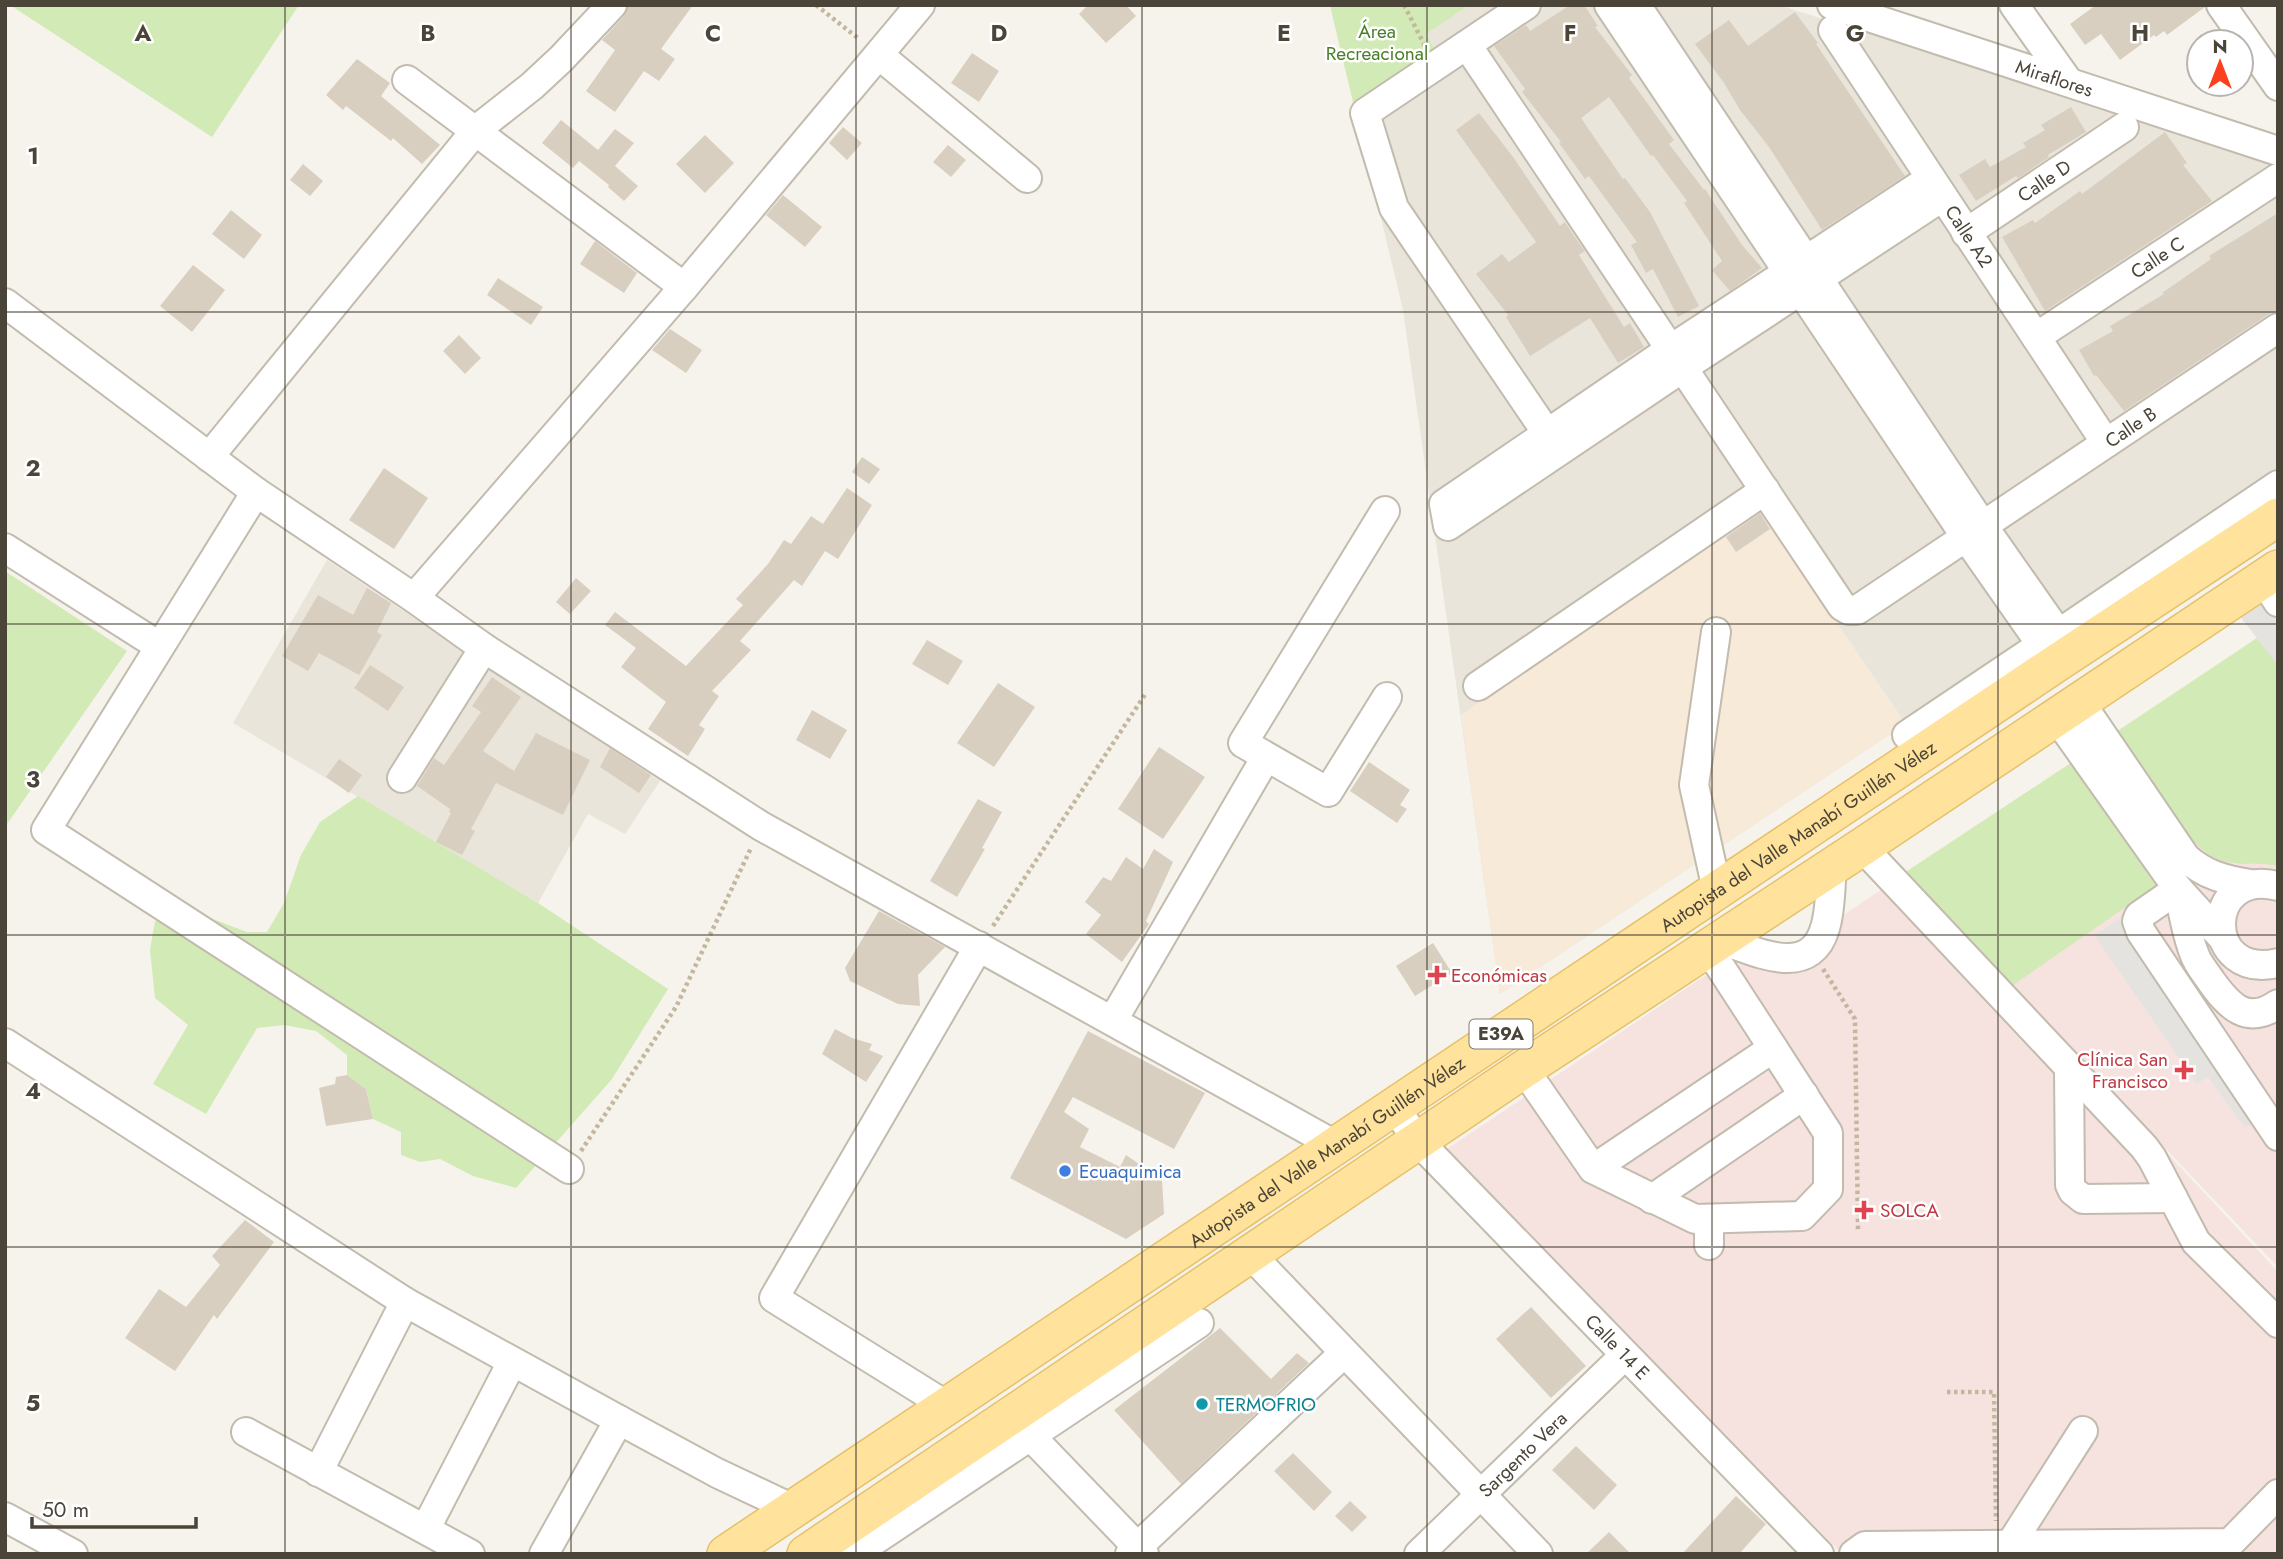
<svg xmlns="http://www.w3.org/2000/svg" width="2283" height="1559" viewBox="0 0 2283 1559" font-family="Jost,sans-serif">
  <rect width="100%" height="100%" fill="#f6f3ec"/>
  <!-- residential -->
  <path fill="#eae5da" d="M1330 5H1779L2278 165V470L2067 614 1500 994 1403 310Z
    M327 560 660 781 625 834 588 814 538 903 233 723Z"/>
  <!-- commercial -->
  <path fill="#f7ead8" d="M1759 508 1906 724 1500 994 1461 715Z"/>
  <!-- medical -->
  <path fill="#f6e3e0" d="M2257 638 2278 665V1267L2015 990 2278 1272V1554H1842L1447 1149 1724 963 1792 970 1839 918Z"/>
  <!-- green -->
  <path fill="#d2eab5" d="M10 5H299L212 137Z
    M1330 5H1469L1426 34 1434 49 1353 102Z
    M5 571 127 651 5 827Z
    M2257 638 2278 665V866C2255 861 2238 868 2215 858 2189 848 2133 760 2113 734Z
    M2071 763 2156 886 2012 986 1904 873Z
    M358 796 538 903 668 989 612 1079 516 1188 473 1176 440 1159 420 1162 401 1155V1132L373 1119 366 1089 347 1075V1055L316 1031 284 1025 257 1028 206 1114 153 1084 188 1025 155 998 150 950 155 921 210 918 247 932H267L284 903 301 855 320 822Z"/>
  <!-- parking -->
  <path fill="#e5e3e0" d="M2278 590V662L2276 663 2239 615Z
    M2119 919 2136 937 2275 1108 2245 1128 2208 1077 2197 1084 2094 935Z"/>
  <!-- building -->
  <path fill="#d8cfc1" d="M628 5H693L661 49 675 59 659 81 644 71 615 112 586 91 615 50 602 40 624 16Z
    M1088 5H1126L1136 16 1106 43 1079 14Z
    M1570 5H1584L1598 26 1595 27 1632 75 1629 78 1674 140 1669 144 1704 190 1705 189 1742 245 1762 268 1730 291 1712 270 1722 261 1684 203 1687 201 1653 155 1651 156 1609 97 1581 118 1623 179 1625 178 1650 212 1699 306 1678 317 1653 269 1646 273 1631 245 1637 242 1589 176 1585 179 1559 143 1561 142 1522 92 1525 89 1494 46 1526 25 1530 31Z
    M2096 5H2205V7L2167 35 2164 31 2156 37 2154 35 2120 60 2101 34 2085 45 2070 24Z
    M1795 12 1818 43 1816 44 1905 176 1822 230 1769 147 1740 110 1724 83 1695 44 1729 20 1748 46Z
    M972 53 999 71 979 102 951 83Z
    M357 59 390 83 381 96 440 145 422 164 393 138 391 141 346 106 343 110 326 95Z
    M2071 107 2086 132 2048 155 2049 157 2018 178 2016 176 1976 201 1959 175 1985 159 1990 167 2026 147 2023 143 2045 130 2041 125Z
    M1479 113 1513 157 1560 226 1565 222 1574 236 1585 251 1579 255 1624 327 1630 323 1644 347 1618 363 1590 318 1530 356 1506 317 1508 315 1476 274 1502 254 1509 262 1536 242 1456 130Z
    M561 120 598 150 615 129 634 143 615 166 638 186 624 201 608 187 609 185 579 161 573 168 542 143Z
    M843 127 862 143 847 160 829 143Z
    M2165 132 2187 163 2183 165 2212 201 2045 311 2002 237 2033 220 2035 223 2080 191 2082 194Z
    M705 135 734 163 705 193 676 164Z
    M948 145 966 160 951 177 933 162Z
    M303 164 323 181 310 196 290 180Z
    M783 195 822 227 805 247 766 215Z
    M231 210 262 235 244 259 212 234Z
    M2278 213V311L2269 314 2124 411 2096 375 2094 376 2079 350 2113 331 2110 326 2164 294 2162 293 2211 259 2209 256Z
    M595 241 637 273 624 293 580 264Z
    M193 265 225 290 192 332 160 306Z
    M498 278 543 307 531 325 487 295Z
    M670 329 702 350 686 373 652 350Z
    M459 335 481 358 465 374 443 351Z
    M862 457 880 469 869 484 852 472Z
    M384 468 428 498 394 549 349 520Z
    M847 488 872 505 838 559 825 551 802 586 794 580 740 641 751 650 712 691 719 696 699 725 705 729 688 756 648 729 666 702 621 667 636 648 605 625 615 612 686 666 743 605 736 599 768 564 784 540 791 544 811 516 823 524Z
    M1760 513 1770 529 1736 552 1726 537Z
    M576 578 591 591 570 614 556 602Z
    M367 588 391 603 377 632 382 635 359 675 319 653 308 671 282 656 318 595 353 615Z
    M927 640 963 661 948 685 912 664Z
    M370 665 404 687 388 711 354 688Z
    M492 677 521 697 483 751 514 771 536 733 590 760 563 815 496 783 471 829 475 831 462 855 436 842 451 813 449 812 450 809 417 786 434 758 444 765 481 712 472 706Z
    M998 683 1035 707 994 767 957 743Z
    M812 710 847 730 830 759 796 740Z
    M1159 747 1205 777 1163 839 1118 809Z
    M610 748 651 775 639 793 600 767Z
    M339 759 362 775 349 793 326 777Z
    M1369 762 1410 790 1400 805 1407 809 1397 823 1350 791Z
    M978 799 1002 812 982 848 985 849 957 897 930 881Z
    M1154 849 1173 862 1146 921 1149 924 1122 962 1086 934 1101 915 1085 902 1103 877 1111 881 1126 857 1143 869Z
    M879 911 945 947 918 975 920 1006 898 1004 850 981 845 968Z
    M1433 943 1452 973 1415 996 1396 966Z
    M835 1029 852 1038 872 1044 869 1050 883 1056 866 1082 822 1054Z
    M1088 1031 1205 1093 1174 1149 1073 1097 1064 1112 1089 1129 1080 1147 1120 1167 1126 1155 1162 1180 1164 1214 1126 1239 1010 1178Z
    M347 1075 366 1089 373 1119 326 1126 319 1088 335 1084 336 1077Z
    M245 1220 274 1242 217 1319 214 1315 175 1371 125 1338 159 1289 186 1307 220 1265 212 1256Z
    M1531 1307 1586 1366 1551 1398 1496 1339Z
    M1220 1328 1271 1379 1297 1353 1309 1363 1181 1484 1114 1410Z
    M1576 1446 1617 1485 1594 1510 1552 1470Z
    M1293 1453 1332 1492 1314 1511 1274 1471Z
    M1736 1496 1766 1524 1739 1554H1682Z
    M1350 1501 1367 1517 1352 1532 1335 1516Z
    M1609 1532 1631 1554H1586Z"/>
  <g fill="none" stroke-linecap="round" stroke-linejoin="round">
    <defs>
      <g id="minor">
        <path d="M1526 5 1365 113 1394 208 1557 448"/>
        <path d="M1609 5 1966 537 2055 664"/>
        <path d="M1636 5 1983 526 2072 653"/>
        <path id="s1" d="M1832 5 2278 151"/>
        <path d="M2014 5 2068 81"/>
        <path d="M2221 5 2278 86"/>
        <path id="s2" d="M1833 30 2106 443"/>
        <path id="s3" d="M1467 45 1842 606 1849 610H1857L2278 328"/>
        <path d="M879 55 1027 178"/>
        <path d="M407 80 684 287"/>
        <path d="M1930 179 1671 349 1444 504 1448 526 1684 367 1942 197"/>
        <path id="s4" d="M1966 233 2124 127"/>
        <path d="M5 303 256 492 414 598 484 648 761 826 1335 1145"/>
        <path id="s5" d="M2036 337 2278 178"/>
        <path d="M209 457 476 130 532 86 561 59 612 5"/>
        <path d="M256 492 46 830 569 1169"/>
        <path d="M1385 511 1243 743 1328 792 1387 697"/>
        <path d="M5 548 159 646"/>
        <path d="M2263 579 2278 602"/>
        <path d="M414 598 684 287 920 5"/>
        <path d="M1716 632 1694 785 1717 890"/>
        <path d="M2058 634 2278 485"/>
        <path d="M1478 686 1765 490"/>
        <path d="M2080 702 2186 858C2205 875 2225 880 2250 884"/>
        <path d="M2057 718 2178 889 2221 936"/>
        <path d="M1907 735 2041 645"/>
        <path d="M402 778 484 648"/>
        <path d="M1862 847 2144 1147 2152 1158 2196 1242 2278 1323"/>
        <path d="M2278 886C2202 867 2202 981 2278 963"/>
        <path d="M1721 940C1755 951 1810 980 1825 928 1831 909 1830 886 1832 867"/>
        <path d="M1708 948 1773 1048"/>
        <path d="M2278 1004C2247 1026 2229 1006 2211 981 2205 972 2197 963 2194 953 2186 933 2183 910 2178 889L2139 916 2137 921 2141 932 2278 1136"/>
        <path d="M1113 1020 1266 757"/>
        <path d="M5 1043 405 1302 619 1420 717 1473 793 1509"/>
        <path d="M1524 1069 1593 1169 1695 1219 1802 1216 1828 1189V1133L1773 1048 1593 1169"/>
        <path d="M2069 1069 2070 1185 2073 1191 2083 1199 2173 1198"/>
        <path id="s6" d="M1394 1106 1417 1140 1819 1554"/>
        <path d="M1652 1199 1804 1095"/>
        <path d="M1709 1245V1219"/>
        <path d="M1250 1254 1538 1554"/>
        <path d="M947 1406 774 1298 979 946"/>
        <path d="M1017 1422 1144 1554"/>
        <path d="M246 1432 470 1554"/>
        <path d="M318 1472 405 1302"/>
        <path d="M5 1517 73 1554"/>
        <path d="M426 1528 512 1362"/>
        <path d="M2010 1545 2083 1431"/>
        <path d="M544 1554 619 1420"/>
        <path d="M854 1554 1199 1323"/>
        <path d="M1130 1554 1344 1353"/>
        <path id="s7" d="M1419 1554 1625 1355"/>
        <path d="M1854 1554 1865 1546 2230 1543 2278 1494"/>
      </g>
      <g id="major">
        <path id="s8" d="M726 1554 2055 664 2278 517"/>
        <path d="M806 1554 1524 1069 1862 847 2278 569"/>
      </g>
    </defs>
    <!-- minor casing -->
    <use href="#minor" stroke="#c2bbae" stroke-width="32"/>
    <!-- major casing -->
    <use href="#major" stroke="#e6c16a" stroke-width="40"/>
    <!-- path -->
    <path stroke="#c4b79f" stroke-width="4.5" stroke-dasharray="3.5 3.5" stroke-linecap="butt" d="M816 5 859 39
      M1404 5 1425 46
      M993 926 1146 693
      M1823 969 1855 1019 1858 1230
      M581 1151 676 1007 751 848
      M1947 1392H1994L1996 1521"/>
    <!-- minor -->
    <use href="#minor" stroke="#fff" stroke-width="28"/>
    <!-- major -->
    <use href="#major" stroke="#ffe39c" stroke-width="37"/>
  </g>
  <!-- grid -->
  <path fill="none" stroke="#4b4439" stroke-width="2" stroke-opacity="0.55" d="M285 5V1554M571 5V1554M856 5V1554M1142 5V1554M1427 5V1554M1712 5V1554M1998 5V1554M5 312H2278M5 624H2278M5 935H2278M5 1247H2278"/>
  <!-- markers -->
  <g fill="#e0444e" stroke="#fff" stroke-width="2.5">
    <path d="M1433.5 964.5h7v7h7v7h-7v7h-7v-7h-7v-7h7z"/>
    <path d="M2180.5 1059.5h7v7h7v7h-7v7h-7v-7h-7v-7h7z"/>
    <path d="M1860.5 1199.5h7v7h7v7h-7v7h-7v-7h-7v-7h7z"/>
  </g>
  <circle fill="#3f7fe0" stroke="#fff" stroke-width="2.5" cx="1065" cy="1171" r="7"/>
  <circle fill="#0f9aa8" stroke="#fff" stroke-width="2.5" cx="1202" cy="1404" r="7"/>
  <g text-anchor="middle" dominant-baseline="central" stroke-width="5" stroke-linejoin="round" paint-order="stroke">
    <!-- shield labels -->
    <rect fill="#fff" stroke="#817c74" stroke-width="2" x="1469.5" y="1019.5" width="63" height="29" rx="5"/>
    <g font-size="18" font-weight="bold" fill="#4b4439">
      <text x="1501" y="1034">E39A</text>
    </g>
    <!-- park labels -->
    <g font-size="19" fill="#4a7f2a" stroke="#fff">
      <text x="1377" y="31">Área<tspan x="1377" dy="22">Recreacional</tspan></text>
    </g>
    <!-- street labels -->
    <g font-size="19" fill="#4b4439" stroke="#fff">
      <text stroke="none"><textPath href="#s1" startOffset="234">Miraflores</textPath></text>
      <text stroke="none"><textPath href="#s4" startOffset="94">Calle D</textPath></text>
      <text stroke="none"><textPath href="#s2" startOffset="247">Calle A2</textPath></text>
      <text stroke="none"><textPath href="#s5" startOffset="145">Calle C</textPath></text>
      <text stroke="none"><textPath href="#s3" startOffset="1020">Calle B</textPath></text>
      <text stroke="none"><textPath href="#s8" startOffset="1290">Autopista del Valle Manabí Guillén Vélez</textPath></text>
      <text stroke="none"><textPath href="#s8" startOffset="723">Autopista del Valle Manabí Guillén Vélez</textPath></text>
      <text stroke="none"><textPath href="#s6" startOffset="329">Calle 14 E</textPath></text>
      <text stroke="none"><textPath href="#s7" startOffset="144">Sargento Vera</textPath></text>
    </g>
    <!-- health labels -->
    <g font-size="19" fill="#be3a42" stroke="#fff" text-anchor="start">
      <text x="1451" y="975">Económicas</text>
      <text x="2168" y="1059" text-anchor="end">Clínica San<tspan x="2168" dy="22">Francisco</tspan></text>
      <text x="1880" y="1210">SOLCA</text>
    </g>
    <!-- shop labels -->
    <g font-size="19" fill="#366cbe" stroke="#fff" text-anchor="start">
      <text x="1079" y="1171">Ecuaquimica</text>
    </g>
    <!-- culture labels -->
    <g font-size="19" fill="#0d838f" stroke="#fff" text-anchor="start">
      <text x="1216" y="1404">TERMOFRIO</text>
    </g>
  </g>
  <g font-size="23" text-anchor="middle" font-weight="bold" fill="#4b4439" stroke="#fff" stroke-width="5" stroke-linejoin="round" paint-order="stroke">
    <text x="143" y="41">A</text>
    <text x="428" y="41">B</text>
    <text x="713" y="41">C</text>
    <text x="999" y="41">D</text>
    <text x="1284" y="41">E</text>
    <text x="1570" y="41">F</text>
    <text x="1855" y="41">G</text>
    <text x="2140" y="41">H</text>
    <text x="33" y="164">1</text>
    <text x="33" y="476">2</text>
    <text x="33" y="787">3</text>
    <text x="33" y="1099">4</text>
    <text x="33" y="1411">5</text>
  </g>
  <!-- border -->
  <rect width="2283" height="1559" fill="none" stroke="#4b4439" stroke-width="14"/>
  <!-- north arrow -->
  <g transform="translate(2220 63)"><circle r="33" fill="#ffffff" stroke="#b7b4b0" stroke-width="2"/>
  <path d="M0-5L12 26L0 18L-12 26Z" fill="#fc3f1d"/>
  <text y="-10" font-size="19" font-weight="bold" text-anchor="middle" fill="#4b4439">N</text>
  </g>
  <!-- scale -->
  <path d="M32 1517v10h164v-10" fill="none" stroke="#4b4439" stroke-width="3.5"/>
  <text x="42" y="1517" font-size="21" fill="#4b4439" stroke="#ffffff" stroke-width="5" paint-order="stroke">50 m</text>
</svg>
